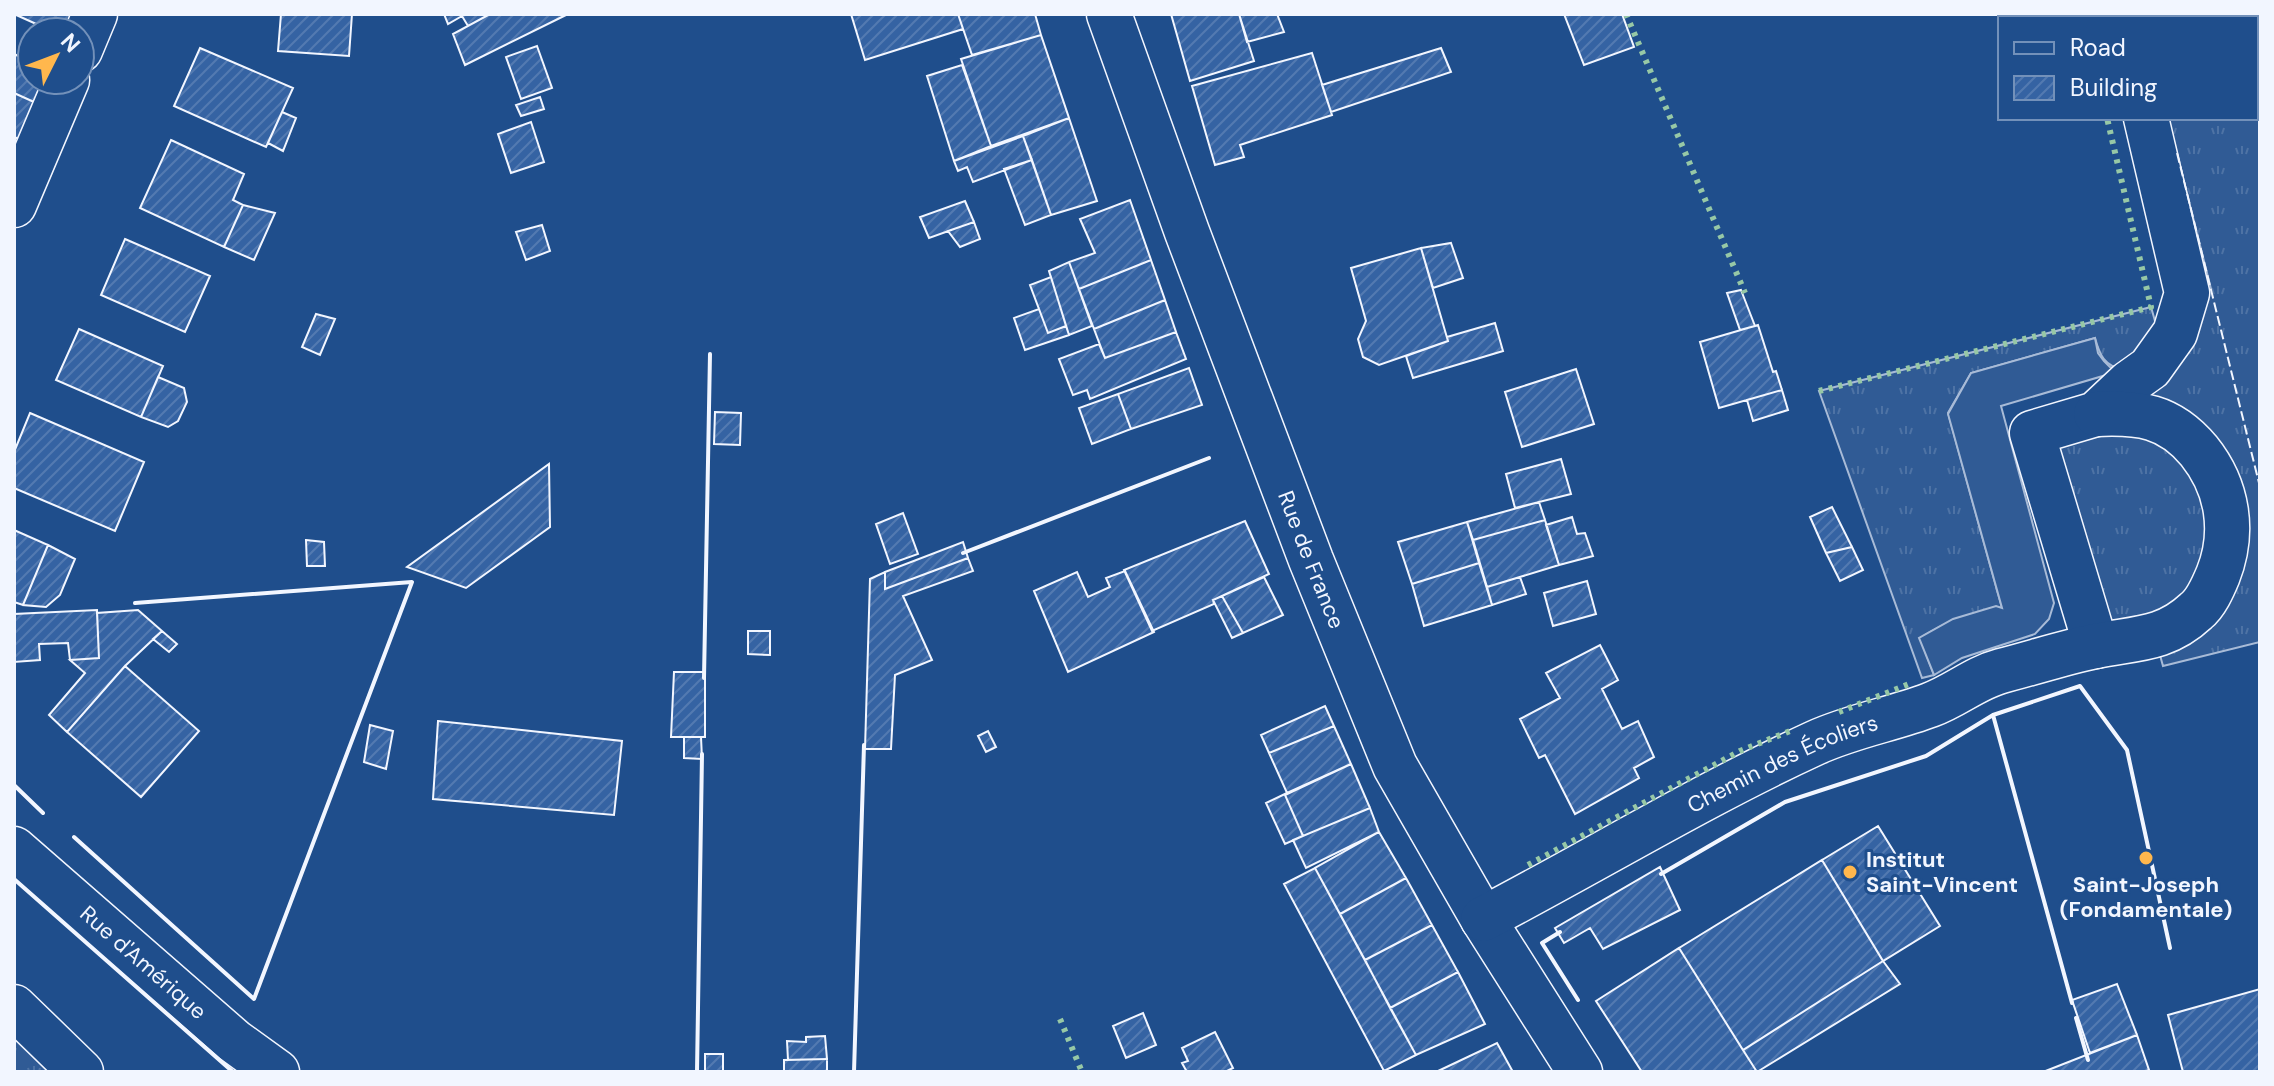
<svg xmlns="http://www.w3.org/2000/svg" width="2274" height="1086" viewBox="0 0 2274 1086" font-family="'DM Sans',sans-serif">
  <defs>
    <pattern id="grass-tufts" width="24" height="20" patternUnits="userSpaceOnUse" patternTransform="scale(2)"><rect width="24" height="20" fill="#305b95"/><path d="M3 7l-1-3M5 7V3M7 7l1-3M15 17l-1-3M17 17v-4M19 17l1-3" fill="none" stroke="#4e73a5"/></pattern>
    <pattern id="building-hatch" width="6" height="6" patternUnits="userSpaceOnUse" patternTransform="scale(2)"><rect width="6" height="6" fill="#3563a3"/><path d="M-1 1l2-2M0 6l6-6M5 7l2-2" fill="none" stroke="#537ab1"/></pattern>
  </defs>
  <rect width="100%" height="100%" fill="#1f4e8c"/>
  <!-- grass -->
  <path fill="url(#grass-tufts)" stroke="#a8bbd7" stroke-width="2" d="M2144 14H2260V642L2163 666 2155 637 2096 646 2032 433 2123 370C2104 365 2100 356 2095 338L1971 373 1948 413 2002 608C1971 612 1947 621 1920 638L1934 675 1922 678 1819 391 2151 307 2163 349 2187 293 2211 289 2168 118H2256V18H2144Z
    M14 1007 81 1072H14Z"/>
  <!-- built -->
  <path fill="#305b95" stroke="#a8bbd7" stroke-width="2" d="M2095 338 2098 353 2104 361 2110 367 2123 370 2001 406 2054 603 2049 619 2035 634 1962 658 1934 675 1919 638 1953 619 1996 606 2002 608 1948 414 1971 373Z"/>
  <!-- building -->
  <path fill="url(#building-hatch)" stroke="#f2f6ff" stroke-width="2" d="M14 14H73L64 32H54Z
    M281 14H352L349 56 278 51Z
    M444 14H490L468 26 462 16 448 24Z
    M490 14H568L465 65 453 34Z
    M851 14H958L963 29 865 60Z
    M958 14H1035L1041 35 972 55Z
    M1171 14H1239L1254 61 1190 81Z
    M1239 14H1277L1284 32 1247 42Z
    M1564 14H1622L1634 47 1584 65Z
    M1041 35 1069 118 991 146 961 59Z
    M537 46 552 88 521 99 506 57Z
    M200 48 293 88 266 147 174 106Z
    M1441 48 1451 72 1331 112 1322 85Z
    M1312 53 1332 115 1240 145 1244 157 1215 165 1192 86Z
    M14 54 32 62V80H43L34 102 14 93Z
    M962 65 991 146 954 161 927 76Z
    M14 93 34 102 19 139 14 137Z
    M540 97 544 109 521 116 516 105Z
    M282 112 296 118 283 151 268 143Z
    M1069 118 1097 201 1051 215 1023 136Z
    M531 122 544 162 511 173 498 134Z
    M1023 136 1032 160 973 182 967 167 958 171 954 161Z
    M171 140 244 174 233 200 243 205 224 247 140 208Z
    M1032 160 1051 215 1025 225 1004 169Z
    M1130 200 1151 260 1079 289 1069 262 1095 253 1080 219Z
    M965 201 974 222 929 238 920 217Z
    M243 205 275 213 254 260 224 247Z
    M974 222 980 239 960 247 948 231Z
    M542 225 550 251 526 260 516 232Z
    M125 239 210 276 185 332 101 295Z
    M1451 243 1463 278 1433 288 1421 248Z
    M1421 248 1448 341 1379 365 1363 357 1358 339 1366 321 1351 268Z
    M1151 260 1165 300 1094 329 1079 289Z
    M1069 262 1092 326 1069 335 1049 271Z
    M1051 277 1066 326 1048 333 1030 285Z
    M1741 290 1755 326 1740 330 1727 293Z
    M1165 300 1176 332 1105 358 1094 329Z
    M1039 309 1048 333 1066 326 1069 335 1025 350 1014 318Z
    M316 314 335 319 320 355 302 347Z
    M1495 323 1503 351 1413 378 1406 356 1448 341 1447 337Z
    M1758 325 1773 372 1776 371 1782 390 1719 408 1700 342Z
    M79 329 163 366 141 417 56 380Z
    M1176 332 1186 359 1090 399 1087 390 1073 395 1059 359 1099 344 1105 358Z
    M1189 368 1202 405 1131 429 1118 394Z
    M1576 369 1594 424 1522 447 1505 392Z
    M158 377 184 388 187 402 178 421 168 427 141 417Z
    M1782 390 1788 410 1753 421 1747 400Z
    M1118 394 1131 429 1092 444 1079 408Z
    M715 412 741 413 740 445 714 444Z
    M30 413 144 462 115 531 14 488V452Z
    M1561 459 1571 494 1515 508 1506 474Z
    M549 464 550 527 466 588 407 567Z
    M1539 502 1545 520 1473 540 1467 522Z
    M1832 507 1852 547 1826 553 1810 517Z
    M903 513 918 554 890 564 876 524Z
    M1572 517 1577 534 1585 533 1593 556 1559 565 1546 525Z
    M1545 520 1559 565 1487 587 1473 540Z
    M1245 521 1269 574 1213 600 1214 604 1152 631 1124 570Z
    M1467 522 1479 563 1412 584 1398 542Z
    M14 530 48 545 23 605 14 602Z
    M306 540 324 542 325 566H307Z
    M963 542 968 558 885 589V572Z
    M48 545 75 559 60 595 46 607 23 605Z
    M1852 547 1863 570 1840 581 1826 553Z
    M968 558 973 571 903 596 932 660 895 675 891 749H865L870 579 885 572V589Z
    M1479 563 1492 605 1424 626 1412 584Z
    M1125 571 1154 632 1068 672 1034 591 1077 572 1088 597 1110 587 1106 578Z
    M1264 577 1283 615 1243 633 1222 596Z
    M1520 577 1526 594 1492 605 1487 587Z
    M1587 581 1596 614 1553 626 1544 593Z
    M1222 596 1243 633 1232 638 1213 600Z
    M97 610 99 658 70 660 68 643 39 644 40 660 14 662V614Z
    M138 610 162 631 125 666 67 732 49 715 85 673 70 660 99 658 97 613Z
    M162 631 177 644 169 652 153 639Z
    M748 631H770V655L748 654Z
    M1600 645 1618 680 1602 689 1622 729 1638 721 1654 757 1634 768 1639 778 1575 814 1545 755 1539 758 1520 719 1560 698 1546 673Z
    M125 666 199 731 141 797 67 732Z
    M674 672H705V737H671Z
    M1325 706 1334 726 1269 753 1261 735Z
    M438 721 622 741 614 815 433 799Z
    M370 725 393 731 386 769 364 762Z
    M1334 726 1351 764 1287 793 1269 753Z
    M988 731 996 747 986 752 978 736Z
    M684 737H701L702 759 684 758Z
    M1351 764 1370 808 1303 836 1285 795Z
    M1287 793 1285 795 1303 836 1285 844 1266 803Z
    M1370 808 1379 832 1306 868 1293 840Z
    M1878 826 1940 926 1883 961 1822 860Z
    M1379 832 1406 878 1340 914 1315 868Z
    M1822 860 1883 961 1743 1050 1679 948Z
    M1660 867 1680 910 1603 949 1590 928 1564 943 1555 928Z
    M1315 868 1416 1055 1384 1071 1284 884Z
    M1406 878 1432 925 1365 960 1340 914Z
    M1432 925 1458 972 1390 1008 1365 960Z
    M1679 948 1743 1050 1757 1072H1642L1596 1001Z
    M1883 961 1900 984 1757 1072 1743 1050Z
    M1458 972 1485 1024 1416 1055 1390 1008Z
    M2117 984 2137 1035 2090 1053 2072 1000Z
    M2260 989V1072H2183L2168 1015Z
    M1143 1013 1156 1045 1126 1058 1113 1026Z
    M1215 1032 1233 1068 1225 1072H1187L1182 1063 1188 1061 1182 1048Z
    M2137 1035 2149 1070 2144 1072H2043Z
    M825 1036 827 1059 788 1060 787 1041 806 1042V1037Z
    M1497 1043 1513 1072H1436Z
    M705 1054H723V1072H705Z
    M827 1059V1072H784V1060Z"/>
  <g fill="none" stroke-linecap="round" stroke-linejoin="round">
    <defs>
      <g id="street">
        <path id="s1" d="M1109 14 1187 232 1311 560 1395 766 1483 919 1580 1072"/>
        <path d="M2122 14 2123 18"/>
        <path d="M80 50 95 14"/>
        <path d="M14 205 67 80"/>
        <path d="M2096 646 2032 433 2096 414 2129 383 2150 368 2175 333 2187 293 2146 118"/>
        <path id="s2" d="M14 849 234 1041 277 1072"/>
        <path id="s3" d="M1483 919C1594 861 1702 795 1815 743 1852 726 1893 719 1930 705 1955 696 1975 678 2001 671 2032 663 2063 653 2095 646 2134 638 2164 641 2196 611 2206 603 2213 587 2218 575 2235 532 2228 487 2199 451 2169 415 2139 412 2096 414"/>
      </g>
      <path id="secondary" d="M14 1007 81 1072"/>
    </defs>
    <!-- street casing -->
    <use href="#street" stroke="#f2f6ff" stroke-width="47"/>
    <!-- secondary casing -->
    <use href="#secondary" stroke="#f2f6ff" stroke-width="47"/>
    <!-- street -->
    <use href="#street" stroke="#1f4e8c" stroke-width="44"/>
    <!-- secondary -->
    <use href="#secondary" stroke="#1f4e8c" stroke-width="44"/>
    <!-- hedge -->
    <path stroke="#97c8a6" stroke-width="6" stroke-dasharray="4 6" stroke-linecap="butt" d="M1626 14 1745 293
      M2083 14 2084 18
      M1819 391 2151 307 2107 118
      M1839 712 1909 684
      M1528 865 1740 751 1795 729
      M1060 1019 1082 1072"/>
    <!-- fence -->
    <path stroke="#f2f6ff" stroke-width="2" stroke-dasharray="10 4" stroke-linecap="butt" d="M2177 153 2260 487"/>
    <!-- wall -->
    <path stroke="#f2f6ff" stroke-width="4" d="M963 553 1209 458
      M704 678 710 354
      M1993 715 2072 1003
      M14 785 43 813
      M74 837 254 999 412 582 135 603
      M1661 874 1785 802 1926 756 1993 715 2080 686 2127 750 2170 948
      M14 879 233 1072
      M1560 932 1542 943 1578 1000
      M2076 1018 2088 1060
      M697 1072 702 754
      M854 1072 864 745"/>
  </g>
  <!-- markers -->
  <g fill="#ffb74d" stroke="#1f4e8c" stroke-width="3">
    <circle cx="2146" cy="858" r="8"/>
    <circle cx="1850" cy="872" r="8"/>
  </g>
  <g text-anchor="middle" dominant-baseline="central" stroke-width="6" stroke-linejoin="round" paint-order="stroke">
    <!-- street labels -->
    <g font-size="22" fill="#f2f6ff" stroke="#1f4e8c">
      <text stroke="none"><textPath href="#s1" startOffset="582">Rue de France</textPath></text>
      <text stroke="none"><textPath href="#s3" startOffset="338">Chemin des Écoliers</textPath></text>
      <text stroke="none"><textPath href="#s2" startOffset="172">Rue d'Amérique</textPath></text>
    </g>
    <!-- poi labels -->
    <g font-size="22" font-weight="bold" fill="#f2f6ff" stroke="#1f4e8c" text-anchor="start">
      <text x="1866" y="859">Institut<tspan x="1866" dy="25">Saint-Vincent</tspan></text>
      <text x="2146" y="884" text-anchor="middle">Saint-Joseph<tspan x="2146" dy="25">(Fondamentale)</tspan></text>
    </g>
  </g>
  <!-- border -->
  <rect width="2274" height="1086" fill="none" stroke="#f2f6ff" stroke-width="32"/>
  <!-- legend -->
  <rect x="1998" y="16" width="260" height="104" fill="#1f4e8c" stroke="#7391ba" stroke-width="2"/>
  <rect x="2014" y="42" width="40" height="12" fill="#1f4e8c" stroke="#7391ba" stroke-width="2"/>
  <text x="2070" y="56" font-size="24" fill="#f2f6ff">Road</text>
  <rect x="2014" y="76" width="40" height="24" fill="url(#building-hatch)" stroke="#7391ba" stroke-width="2"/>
  <text x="2070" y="96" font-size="24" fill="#f2f6ff">Building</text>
  <!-- north arrow -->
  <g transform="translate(56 56) rotate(48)"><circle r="38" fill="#1f4e8c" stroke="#7391ba" stroke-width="2"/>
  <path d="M0-6L14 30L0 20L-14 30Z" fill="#ffb74d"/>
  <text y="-12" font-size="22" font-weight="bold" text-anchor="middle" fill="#f2f6ff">N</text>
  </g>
</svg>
